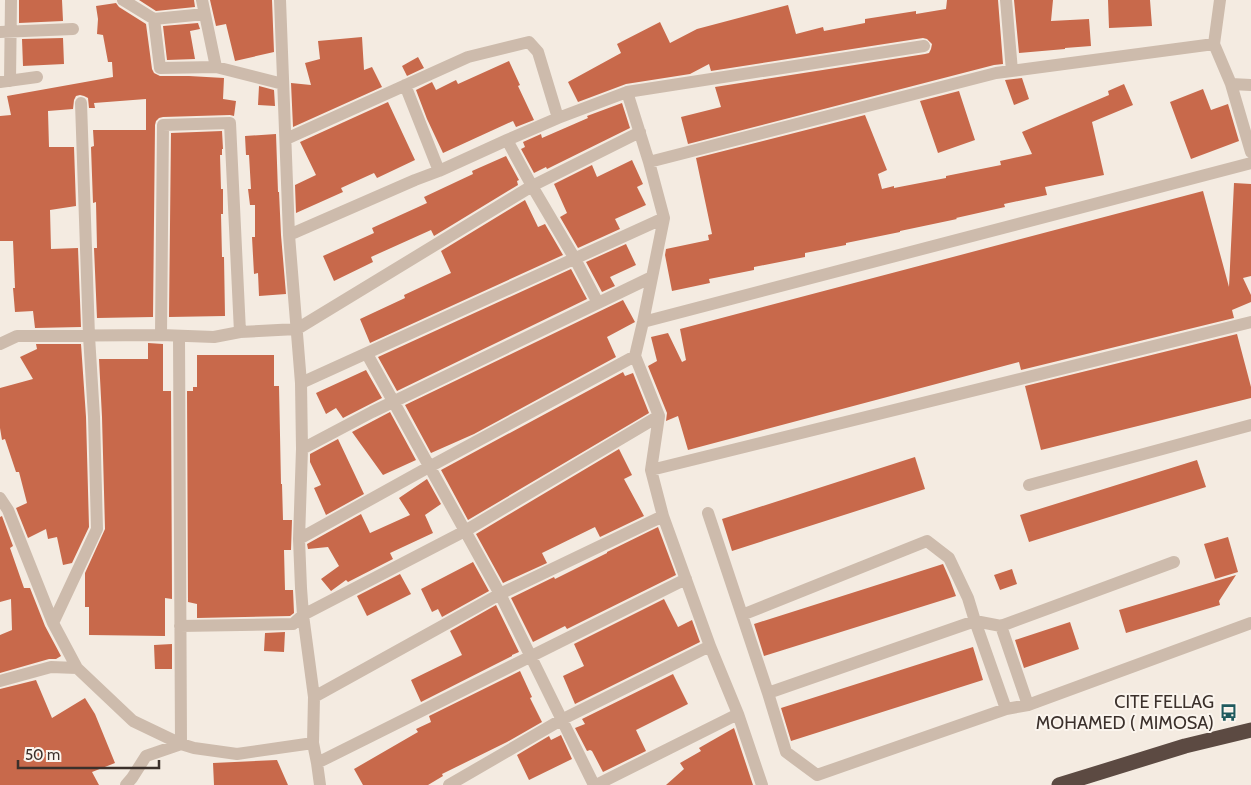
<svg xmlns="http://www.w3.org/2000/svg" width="1251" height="785" viewBox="0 0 1251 785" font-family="Cabin,sans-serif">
  <rect width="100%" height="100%" fill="#f4ebe1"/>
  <!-- building -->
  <path fill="#c8694b" d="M19 0H62L63 21 19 23Z
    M139 0H194L195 7 156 11Z
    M210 0H272L274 52 235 61 226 24 216 26Z
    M947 0H998L1003 64 994 65 688 144 681 117 721 107 715 87 925 54 929 53 931 49 932 44 927 39 923 38 711 71 709 64 690 74 626 84 578 102 568 82 621 53 617 44 660 22 670 43 697 29 788 5 796 34 823 27 824 31 865 23V19L916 11V14L946 9Z
    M1014 0H1053L1051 21 1089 19 1091 46 1065 48V49L1019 53Z
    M1108 0H1150L1152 26 1109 28Z
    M116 3 119 7 146 24 152 69 154 73 160 76H189L224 78 223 99 236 101 234 116 230 115 163 117 159 118 156 121 155 125 153 317 97 318 94 248H97L96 202 93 203 91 147 94 146 93 130H146V99L94 103 95 108H89L88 98 84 96 80 95 76 96 74 100 73 109 48 111 49 147H74L76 206 50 210 51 249 78 248 81 327 35 328 33 311 15 312 13 288H15L13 241H0V116L11 115 7 96 113 77 112 62H108L103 35 97 34 98 19 96 6Z
    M198 23 200 29 190 31 195 59 167 60 163 26Z
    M362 37 364 70 372 67 382 87 293 127 291 83 311 85 305 63 320 59 318 41Z
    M63 38 64 64 23 66 22 39Z
    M418 57 424 68 407 76 402 66Z
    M509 61 520 85 518 86 534 120 516 127 513 121 443 153 427 119 416 90 432 82 436 90 456 80 458 84Z
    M1022 78 1029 99 1014 105 1005 80Z
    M1124 84 1133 105 1092 122 1104 175 1045 187 1047 195 1004 204 1005 207 956 218 957 219 900 231V232L846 243V245L805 253V257L754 267V270L709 279 710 283 672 291 665 255 666 249 709 240 708 235 712 234 696 158 865 115 887 170 878 174 882 189 894 186V188L946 178V176L1001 165 1000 161 1032 154 1022 132 1109 95 1108 91Z
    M259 86 274 90 275 106 258 105Z
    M1203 89 1211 110 1228 104 1239 141 1191 159 1170 102Z
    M959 91 975 140 938 153 920 101Z
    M388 102 415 160 377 178 374 173 341 188 343 192 296 213 295 185 316 175 300 142Z
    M622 103 630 128 547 169 546 167 534 173 521 149 525 147 523 142 541 134 542 138 588 118 587 116Z
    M222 131 223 149H222V155H220L221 189H223V214H221L222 257H224L225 316 169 317 171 133Z
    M276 134 278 192H279L281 235 286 294 259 296 258 273 254 274 252 237H255V205H250L248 189H251L249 155H246L245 136Z
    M506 156 519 180 517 181 518 185 434 236 431 230 371 257 373 262 334 281 323 256 374 233 372 228 427 203 424 197 473 174 472 171Z
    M632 160 643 184 637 187 646 205 615 219 620 229 578 248 560 217 567 213 554 184 592 165 597 177Z
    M1234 183 1251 184V276L1243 278 1251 295V302L1232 310 1234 318 1021 370 1019 362 688 450 678 416 666 421 667 413 648 366 657 361 651 337 668 333 682 362 686 360 680 329 1203 191 1229 287Z
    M525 200 538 227 545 224 563 255 370 343 360 319 405 298 404 295 451 273 441 251Z
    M626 244 636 265 610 277 615 286 602 292 586 262Z
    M571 269 587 299 397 391 378 357Z
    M623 300 635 322 607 337 616 357 474 434 431 453 405 405Z
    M1237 334 1251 387V398L1041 450 1025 386Z
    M148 343 163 344V391H171L172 599 165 598V636L89 635V607H85V573L105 529 102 417 99 359H148Z
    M36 344H81L86 417 89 527 72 563 63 565 57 537 48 539 46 529 28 538 16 508 27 503 19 472H16L5 439 2 440 0 428V388L33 379 20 357 37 349Z
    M197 355H274V386H279L281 484H282L283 520H292L291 550H284L285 590H293L294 613 290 616 197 618V604L188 602 187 391H193V387H197Z
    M366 370 382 398 343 418 336 408 326 414 316 393Z
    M623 372 625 376 633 373 649 413 468 520 441 470Z
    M390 412 416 460 383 475 352 432Z
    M338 439 364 494 326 515 314 488 321 485 310 462V454Z
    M619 449 632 475 624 479 644 516 600 537 595 527 542 553 547 563 503 583 476 534Z
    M915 457 925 489 732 551 722 519Z
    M1197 460 1206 487 1029 542 1020 515Z
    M427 479 441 504 425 515 433 533 390 553 393 559 348 582 346 580 331 591 321 579 339 566 328 547 308 549 307 544 361 514 370 533 410 515 399 498Z
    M2 516 13 546 10 548 24 588H30L45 626 61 656 56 659H49L0 673V635L12 630 11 599 0 602V517Z
    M658 527 676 575 567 629 565 626 533 642 511 598 554 577 555 579 607 553V552Z
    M1228 537 1238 572 1215 579 1204 544Z
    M473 562 489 591 442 617 438 609 432 612 421 589Z
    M943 564 950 580 956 596 764 656 754 624Z
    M1012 569 1017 584 1000 590 994 575Z
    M400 574 411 594 367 616 357 596Z
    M1236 575 1219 601 1220 605 1126 633 1119 610Z
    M664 599 678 627 692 620 700 642 575 704 563 676 584 666 574 644Z
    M496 605 519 652 512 655V656L421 702 411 680 462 655 450 631Z
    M1070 622 1079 649 1024 668 1015 640Z
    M285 632 284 652 264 651 265 633Z
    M172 644V669H155L154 645Z
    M973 647 983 680 791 741 781 708Z
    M520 671 532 697 530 698 542 722 507 742 442 774 443 776 428 785H363L354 769 418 732 416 729 431 722 429 716Z
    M673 674 688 704 636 730 646 751 603 772 592 751 590 750 587 751 575 728 585 724 582 719Z
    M36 680 52 718 85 698 95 714 115 763 92 772 99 785H0V689Z
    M734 728 753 785H666L684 769 680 763 701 751 699 748Z
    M561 735 572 759 529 780 517 755 549 736 551 740Z
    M277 760 288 785H214L213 763Z"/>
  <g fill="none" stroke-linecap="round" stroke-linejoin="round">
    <!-- minor -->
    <path stroke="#cdbbac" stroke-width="12" d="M123 0 154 19 205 14
      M202 0 216 67
      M280 0 289 235 301 383 302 449 299 539 301 588 303 615 314 697 313 743 317 763 320 785
      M1006 0 1012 71
      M1220 0 1214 44 1231 84 1251 152
      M154 19 160 68 216 67 283 84
      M0 32 73 29
      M10 81 11 0
      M0 82 37 77
      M1231 84 1251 85
      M405 85 439 171
      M286 139 468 57 529 42 538 52 558 118
      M507 140 532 186 575 259 598 303
      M649 162 996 73 1214 44
      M289 235 415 180 439 171 507 140 558 118 627 92
      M643 322 1251 163
      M161 335 163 125 230 123 240 332
      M0 344 17 336 161 335 214 337 240 332 297 329 532 186 640 132
      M367 354 500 594 594 785
      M301 383 664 218
      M302 449 372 412 652 277
      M651 470 1251 322
      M1029 485 1251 425
      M0 498 8 510 53 623 77 668 133 721 181 744 194 748 237 754 313 743
      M708 513 768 693 786 752 817 775 1006 709 1028 705 1251 623
      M299 539 429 467 635 356
      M742 615 927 541 949 558 968 598 975 621 1006 709
      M53 623 97 529 94 417 89 336 81 103
      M180 626 293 624 303 615 465 531 659 416
      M0 681 51 667 77 668
      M768 693 975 621 1001 626
      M314 697 500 594 663 516
      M1028 705 1001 626 1174 562
      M317 763 686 579
      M126 785 132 778 146 756 181 744 179 336
      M449 785 561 720 710 646
      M596 785 738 714
      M762 785 738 714 710 646 663 516 651 470 659 416 635 356 643 322 664 218 649 162 627 92 924 46"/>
    <!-- highway -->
    <path stroke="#5c4a42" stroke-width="15" d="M1059 785 1185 746 1251 730"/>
  </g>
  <!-- icons -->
  <defs>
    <symbol id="bus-bare" viewBox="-9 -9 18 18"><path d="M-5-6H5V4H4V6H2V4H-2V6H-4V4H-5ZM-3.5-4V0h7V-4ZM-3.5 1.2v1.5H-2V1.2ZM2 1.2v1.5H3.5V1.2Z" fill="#1f5a5e" stroke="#fbf5ee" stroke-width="2.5" paint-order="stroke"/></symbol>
  </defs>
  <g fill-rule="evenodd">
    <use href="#bus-bare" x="1216" y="700" width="25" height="25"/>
  </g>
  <g text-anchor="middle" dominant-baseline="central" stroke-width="4" stroke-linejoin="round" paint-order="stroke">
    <!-- poi labels -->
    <g font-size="18" fill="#3b302b" stroke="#fbf5ee" text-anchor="end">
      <text x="1214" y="702">CITE FELLAG<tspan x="1214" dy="21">MOHAMED ( MIMOSA)</tspan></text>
    </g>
  </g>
  <!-- scale -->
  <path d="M18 760v8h141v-8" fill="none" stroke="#3b302b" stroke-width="2.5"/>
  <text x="25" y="760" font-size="15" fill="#3b302b" stroke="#fbf5ee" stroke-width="4" paint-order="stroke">50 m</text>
</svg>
